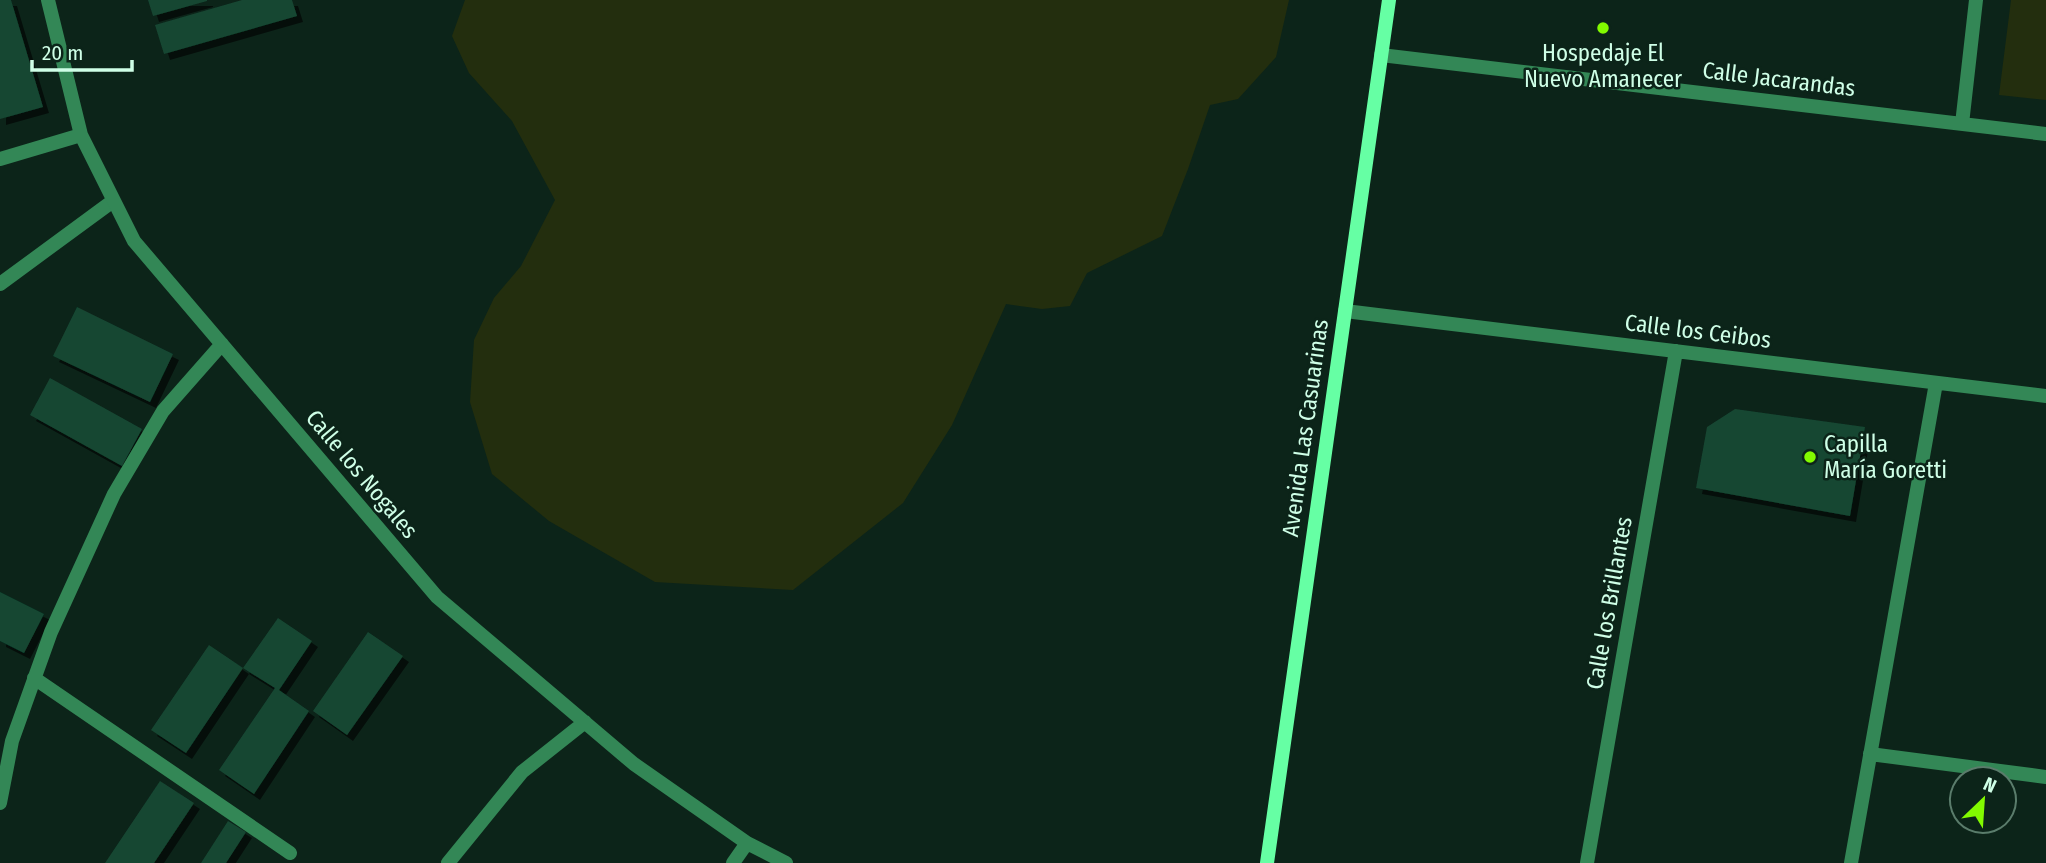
<svg xmlns="http://www.w3.org/2000/svg" width="2046" height="863" viewBox="0 0 2046 863" font-family="'Fira Sans Condensed',sans-serif">
  <defs>
    <filter id="shadow"><feDropShadow dx="6" dy="6" stdDeviation="0" flood-color="#0009"/></filter>
  </defs>
  <rect width="100%" height="100%" fill="#0c2419"/>
  <!-- green -->
  <path fill="#232e0e" d="M465 0H1289L1276 57 1238 99 1210 105 1188 169 1162 236 1087 273 1070 306 1042 309 1006 304 952 425 903 503 793 590 655 582 549 521 492 474 470 402 474 340 494 298 521 266 555 200 512 121 469 73 452 36Z
    M2011 0H2046V100L1999 95Z"/>
  <!-- building -->
  <path fill="#164632" filter="url(#shadow)" d="M0 0H11L43 107 0 119Z
    M148 0H207V1L153 16Z
    M242 0H292L297 16 164 54 155 25Z
    M77 307 173 354 150 402 53 356Z
    M50 378 142 429 122 466 30 415Z
    M1735 409 1865 427 1850 516 1696 488 1707 427Z
    M0 592 44 614 24 653 0 641Z
    M278 618 312 641 279 690 309 711 254 794 219 770 275 688 243 668Z
    M368 632 403 656 347 735 313 711Z
    M209 645 243 668 186 753 151 730Z
    M160 781 194 803 154 863H105Z
    M228 821 246 832 226 863H201Z"/>
  <g fill="none" stroke-linecap="round" stroke-linejoin="round">
    <!-- lane -->
    <path stroke="#338756" stroke-width="14" d="M0 284 113 201"/>
    <!-- street -->
    <path stroke="#338756" stroke-width="14" d="M48 0 81 135 134 241 437 597 634 764 747 843 786 863
      M1381 55 2046 134
      M1962 124 1976 0
      M0 159 81 135
      M1345 311 2046 396
      M34 678 290 853
      M1870 754 2046 777
      M0 803 12 741 51 632 114 494 163 411 222 344
      M448 863 522 772 585 722
      M733 863 747 843
      M1587 863 1676 351
      M1851 863 1936 383"/>
    <!-- secondary -->
    <path stroke="#66ffa4" stroke-width="14" d="M1267 863 1389 0"/>
  </g>
  <!-- markers -->
  <g fill="#82fa00" stroke="#0c2419" stroke-width="2.5">
    <circle cx="1603" cy="28" r="7"/>
    <circle cx="1810" cy="457" r="7"/>
  </g>
  <g text-anchor="middle" dominant-baseline="central" stroke-width="5" stroke-linejoin="round" paint-order="stroke">
    <!-- poi labels -->
    <g font-size="23" fill="#cfffe7" stroke="#0c2419">
      <text x="1603" y="53">Hospedaje El<tspan x="1603" dy="26">Nuevo Amanecer</tspan></text>
      <text x="1824" y="444" text-anchor="start">Capilla<tspan x="1824" dy="26">María Goretti</tspan></text>
    </g>
    <!-- street labels -->
    <g font-size="23" fill="#cfffe7" stroke="#0c2419">
      <text transform="translate(1779 79) rotate(7)">Calle Jacarandas</text>
      <text transform="translate(1698 331) rotate(7)">Calle los Ceibos</text>
      <text transform="translate(1305 428) rotate(-82)">Avenida Las Casuarinas</text>
      <text transform="translate(362 474) rotate(50)">Calle los Nogales</text>
      <text transform="translate(1609 603) rotate(-80)">Calle los Brillantes</text>
    </g>
  </g>
  <!-- north arrow -->
  <g transform="translate(1983 800) rotate(25)"><circle r="33" fill="#0c2419" stroke="#5a7c6b" stroke-width="2"/>
  <path d="M0-5L12 26L0 18L-12 26Z" fill="#82fa00"/>
  <text y="-10" font-size="19" font-weight="bold" text-anchor="middle" fill="#cfffe7">N</text>
  </g>
  <!-- scale -->
  <path d="M32 60v10h100v-10" fill="none" stroke="#cfffe7" stroke-width="3.5"/>
  <text x="42" y="60" font-size="21" fill="#cfffe7" stroke="#0c2419" stroke-width="5" paint-order="stroke">20 m</text>
</svg>
